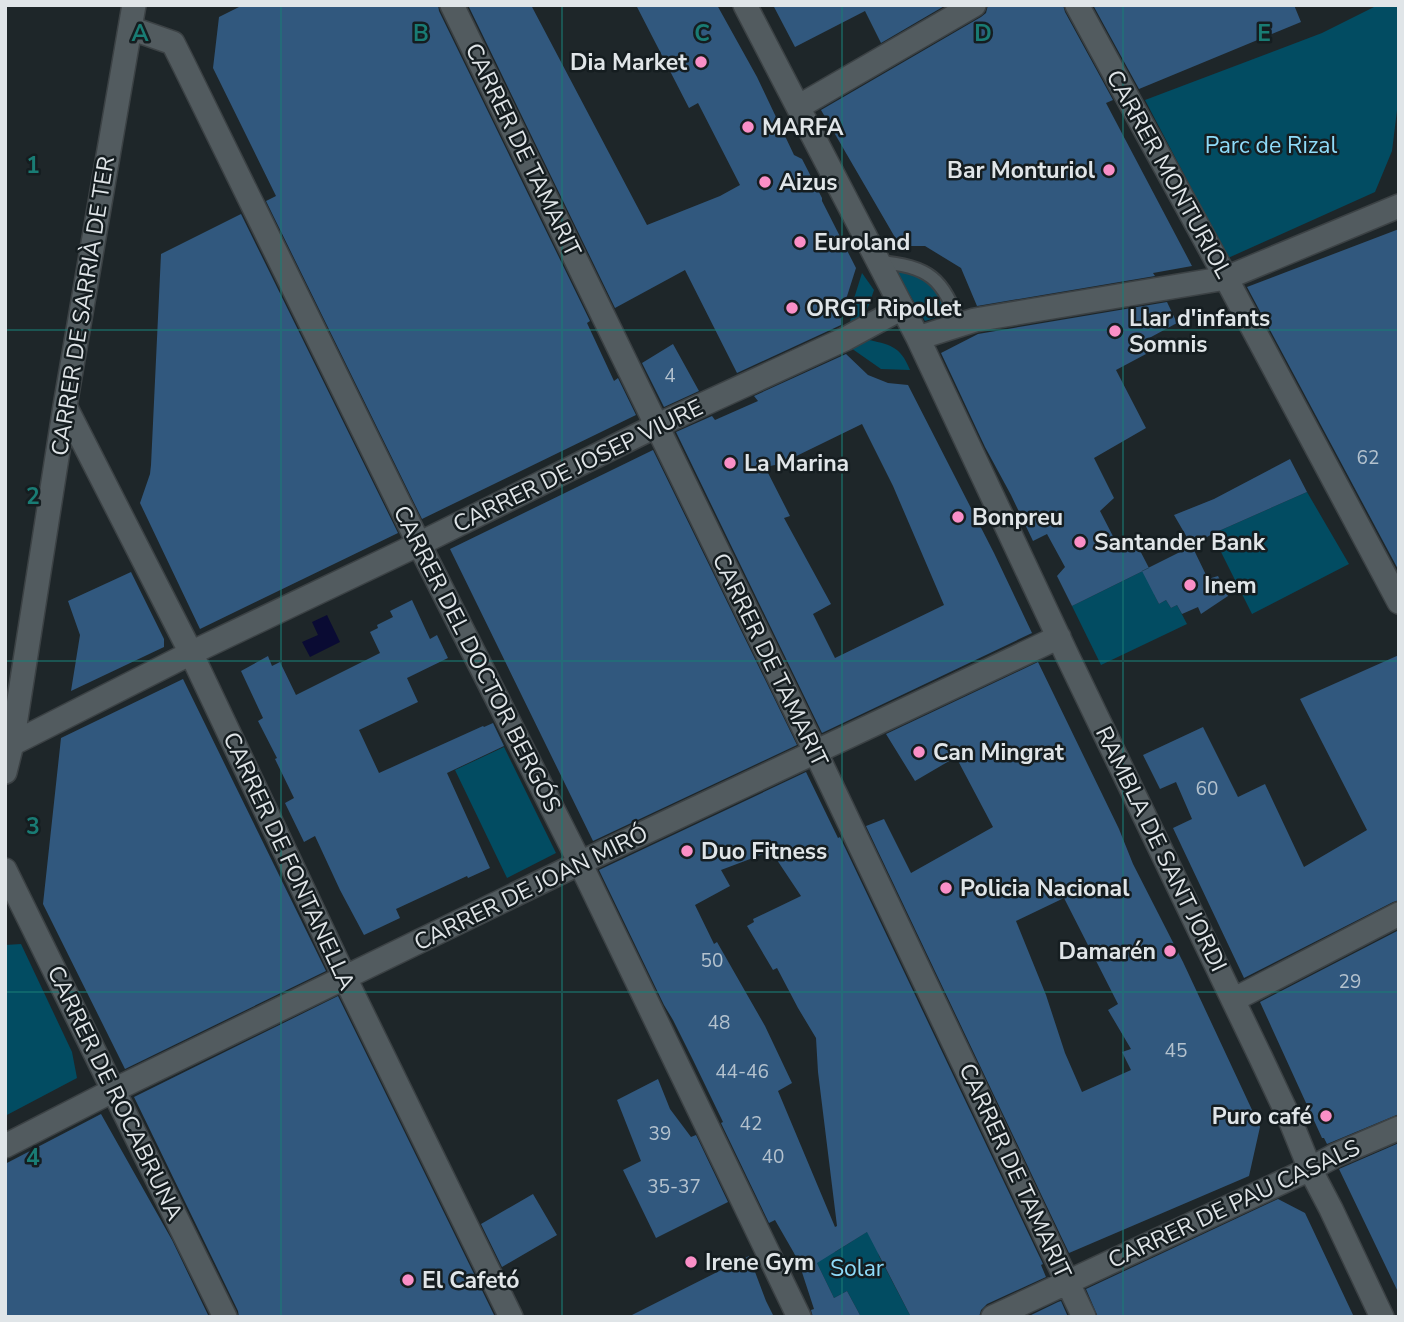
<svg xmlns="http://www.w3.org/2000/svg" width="1404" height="1322" viewBox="0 0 1404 1322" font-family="'Nunito Sans',sans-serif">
  <rect width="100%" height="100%" fill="#1e2629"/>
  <!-- green -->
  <path fill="#024c62" d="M1378 5H1399V94L1392 151 1375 192 1228 258 1145 100 1322 33Z
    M896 271C927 275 938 286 948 314L925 321Z
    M862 273 874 290 864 319 850 329 851 308Z
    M865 339C890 345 900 345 910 370L881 369 851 348Z
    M1307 492 1349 564 1252 614 1212 534Z
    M1149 568 1161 590 1154 594 1159 604 1166 600 1171 608 1177 605 1187 624 1101 665 1072 606Z
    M504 747 556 853 507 878 455 770Z
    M21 944 72 1052 77 1078 5 1116V945Z
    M873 1228 879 1256 911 1317H861L847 1291 834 1298 815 1259 799 1263 794 1253 827 1236 835 1252Z"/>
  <!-- water -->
  <path fill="#0a0b33" d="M327 615 340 642 310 657 302 642 318 635 312 622Z"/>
  <!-- building -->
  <path fill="#31587e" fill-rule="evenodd" d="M243 5H438L439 11 590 321 587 323 614 381 618 378 636 415 422 519 266 201 276 196 213 68 219 17Z
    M468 5H531L647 225 720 196 740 185 698 103 689 108 636 5H717L757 77 794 155 802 159 822 198V201L856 268 841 315V325L737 373 685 270 615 308Z
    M773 5H946L881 43 865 11 795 47Z
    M988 5H1063L1065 12 1113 100 1106 103 1192 266 1153 273 1155 276 977 306 961 268 925 246H900L821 110 981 17 986 13Z
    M1093 5H1294L1301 22 1139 89Z
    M241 214 398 533 200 629 140 503 150 474 151 465 161 254Z
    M1399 229V571L1247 287Z
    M1167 302 1177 323 1140 343 1146 354 1116 370 1146 428 1094 458 1114 498 1100 511 1117 544 1133 537 1149 568 1072 606 1057 576 1065 567 1047 534 1033 541 1011 495 985 447 941 353 978 334Z
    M673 344 699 391 664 407 642 363Z
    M846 354 868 375 888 383 908 385 994 553 1032 633 822 733 676 432 712 416 715 420 758 401 754 396ZM862 424 893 486 944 605 835 658 813 614 831 604 784 518 790 516 765 467 780 464Z
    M653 450 797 745 593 841 450 549Z
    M1290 459 1307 492 1212 534 1192 546 1174 515 1214 499Z
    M1192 546 1208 579 1218 576 1228 596 1201 614 1198 607 1182 614 1177 605 1171 608 1166 600 1159 604 1142 571Z
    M131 572 164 639V647L71 691 80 635 68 601Z
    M412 600 430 639 437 635 448 658 407 678 418 702 359 730 379 773 483 726 484 727 493 723 504 746 447 773 490 868 468 878 467 876 396 909 400 918 364 935 340 890 315 836 304 842 285 803 294 798 275 759 277 758 258 721 263 718 241 671 268 656 272 666 280 662 296 695 380 653 370 632 378 628 377 625 393 617 390 611Z
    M1399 655V900L1393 902 1244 978 1173 828 1192 819 1176 782 1160 789 1143 755 1203 727 1238 797 1265 784 1304 867 1367 830 1300 699Z
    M1038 662 1119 829 1133 864 1183 962 1260 1127 1249 1176 1069 1253 866 826 884 819 911 873 993 827 956 757 915 781 886 734ZM1064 898 1118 1004 1108 1010 1131 1049 1122 1052 1131 1070 1082 1092 1065 1053 1046 995 1016 921Z
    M183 679 326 971 125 1069 43 904 61 738Z
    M806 772 838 838 840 837 1043 1264 1041 1265 1046 1277 987 1304 981 1310 979 1317H911L867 1232 817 1263 834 1298 847 1291 861 1317H813L811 1310 814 1309 798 1260 775 1220 769 1223 721 1123 723 1122 693 1060 673 1020 664 1005 599 870ZM771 851 801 896 753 919 754 922 747 926 773 970 777 968 798 1008 816 1038 818 1072 837 1226 835 1227 778 1091 792 1083 765 1026 717 942 714 944 695 905 730 886 721 870Z
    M1399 930V1114L1327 1144 1324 1138H1322L1260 1002Z
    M338 996 478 1282 495 1317H239L238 1311 134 1097Z
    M658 1079 670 1109 691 1137 696 1135 728 1202 656 1238 623 1170 641 1161 617 1100Z
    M101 1114 172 1240 209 1317H5V1164Z
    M1399 1143V1294L1339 1169Z
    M533 1194 557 1235 502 1267 481 1224Z
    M1278 1199 1305 1213 1354 1317H1098L1086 1289Z
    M749 1256 766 1301 774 1317H628Z
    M1061 1301 1068 1317H1027L1058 1302Z"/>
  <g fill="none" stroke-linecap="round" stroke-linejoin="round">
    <defs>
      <path id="service" d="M878 262C928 265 944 279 959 325"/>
      <path id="minor" d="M452 5 816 753 1084 1317
        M745 5 918 338 1066 653 1261 1058 1291 1122 1310 1169 1331 1209 1382 1317
        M1077 5 1226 278 1399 602
        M130 28 173 43 184 65 419 544 580 863 799 1317
        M798 107 974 5
        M918 338 975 320 1226 278 1399 206
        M65 406 191 653 345 978 511 1317
        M12 744 191 653 419 544 656 426 845 339 902 308
        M5 772 12 744 65 406 134 5
        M5 870 225 1317
        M1233 1000 1399 914
        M5 1146 114 1090 580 863 1059 637
        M993 1317 1310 1169 1336 1155 1399 1128"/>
    </defs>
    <!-- service casing -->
    <use href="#service" stroke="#3c4245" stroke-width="16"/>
    <!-- minor casing -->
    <use href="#minor" stroke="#3c4245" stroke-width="26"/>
    <!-- service -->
    <use href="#service" stroke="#525b5f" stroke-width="12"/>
    <!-- minor -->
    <use href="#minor" stroke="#525b5f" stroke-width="23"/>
  </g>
  <!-- grid -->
  <path fill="none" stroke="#197c74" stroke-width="2" stroke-opacity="0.55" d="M281 5V1317M562 5V1317M842 5V1317M1123 5V1317M5 330H1399M5 661H1399M5 992H1399"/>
  <!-- markers -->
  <g fill="#fa8fc7" stroke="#151d20" stroke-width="2.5">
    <circle cx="701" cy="62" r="7"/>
    <circle cx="748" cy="127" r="7"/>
    <circle cx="1109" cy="170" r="7"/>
    <circle cx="765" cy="182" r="7"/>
    <circle cx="800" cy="242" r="7"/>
    <circle cx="792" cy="308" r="7"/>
    <circle cx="1115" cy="331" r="7"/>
    <circle cx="730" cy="463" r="7"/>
    <circle cx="958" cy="517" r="7"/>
    <circle cx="1080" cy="542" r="7"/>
    <circle cx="1190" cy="585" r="7"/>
    <circle cx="919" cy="752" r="7"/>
    <circle cx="687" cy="851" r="7"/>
    <circle cx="946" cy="888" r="7"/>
    <circle cx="1170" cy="951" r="7"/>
    <circle cx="1326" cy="1116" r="7"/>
    <circle cx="691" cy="1262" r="7"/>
    <circle cx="408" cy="1280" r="7"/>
  </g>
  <g text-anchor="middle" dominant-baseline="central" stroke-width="5" stroke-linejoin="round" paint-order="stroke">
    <!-- number labels -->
    <g font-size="19" fill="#b4c2ce">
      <text x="670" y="376">4</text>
      <text x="1368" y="458">62</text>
      <text x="1207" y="789">60</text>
      <text x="712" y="961">50</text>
      <text x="1350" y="982">29</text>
      <text x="719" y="1023">48</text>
      <text x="1176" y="1051">45</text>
      <text x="742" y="1072">44-46</text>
      <text x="751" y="1124">42</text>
      <text x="660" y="1134">39</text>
      <text x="773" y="1157">40</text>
      <text x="674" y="1187">35-37</text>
    </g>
    <!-- poi labels -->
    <g font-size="23" font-weight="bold" fill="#e0e5e8" stroke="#151d20" text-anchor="start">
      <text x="687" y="62" text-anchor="end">Dia Market</text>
      <text x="762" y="127">MARFA</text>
      <text x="1095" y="170" text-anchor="end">Bar Monturiol</text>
      <text x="779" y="182">Aizus</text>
      <text x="814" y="242">Euroland</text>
      <text x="806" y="308">ORGT Ripollet</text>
      <text x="1129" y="318">Llar d'infants<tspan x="1129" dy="26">Somnis</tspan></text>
      <text x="744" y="463">La Marina</text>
      <text x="972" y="517">Bonpreu</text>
      <text x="1094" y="542">Santander Bank</text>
      <text x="1204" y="585">Inem</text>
      <text x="933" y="752">Can Mingrat</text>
      <text x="701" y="851">Duo Fitness</text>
      <text x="960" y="888">Policia Nacional</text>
      <text x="1156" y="951" text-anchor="end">Damarén</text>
      <text x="1312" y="1116" text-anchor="end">Puro café</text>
      <text x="705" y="1262">Irene Gym</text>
      <text x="422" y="1280">El Cafetó</text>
    </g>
    <!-- park labels -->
    <g font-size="23" fill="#8fdbf9" stroke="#151d20">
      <text x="1271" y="145">Parc de Rizal</text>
      <text x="857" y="1268">Solar</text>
    </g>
    <!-- street labels -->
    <g font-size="23" fill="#e0e5e8" stroke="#151d20">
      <text transform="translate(523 150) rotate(64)">CARRER DE TAMARIT</text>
      <text transform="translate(1169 174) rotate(61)">CARRER MONTURIOL</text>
      <text transform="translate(83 306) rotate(-81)">CARRER DE SARRIÀ DE TER</text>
      <text transform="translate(578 466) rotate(-26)">CARRER DE JOSEP VIURE</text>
      <text transform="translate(477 659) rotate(63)">CARRER DEL DOCTOR BERGÓS</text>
      <text transform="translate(770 660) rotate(64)">CARRER DE TAMARIT</text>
      <text transform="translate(1161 849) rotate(64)">RAMBLA DE SANT JORDI</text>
      <text transform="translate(289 861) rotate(65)">CARRER DE FONTANELLA</text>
      <text transform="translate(531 888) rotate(-26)">CARRER DE JOAN MIRÓ</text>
      <text transform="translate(115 1093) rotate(64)">CARRER DE ROCABRUNA</text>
      <text transform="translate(1015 1171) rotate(65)">CARRER DE TAMARIT</text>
      <text transform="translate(1234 1204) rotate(-25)">CARRER DE PAU CASALS</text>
    </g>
  </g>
  <g font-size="23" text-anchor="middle" font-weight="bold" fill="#197c74" stroke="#151d20" stroke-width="5" stroke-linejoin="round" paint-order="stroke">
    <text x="140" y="41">A</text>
    <text x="421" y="41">B</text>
    <text x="702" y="41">C</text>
    <text x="983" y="41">D</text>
    <text x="1264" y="41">E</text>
    <text x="33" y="173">1</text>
    <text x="33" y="504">2</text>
    <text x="33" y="834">3</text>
    <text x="33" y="1165">4</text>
  </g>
  <!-- border -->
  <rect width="1404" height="1322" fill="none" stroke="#e0e5e8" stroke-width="14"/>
</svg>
